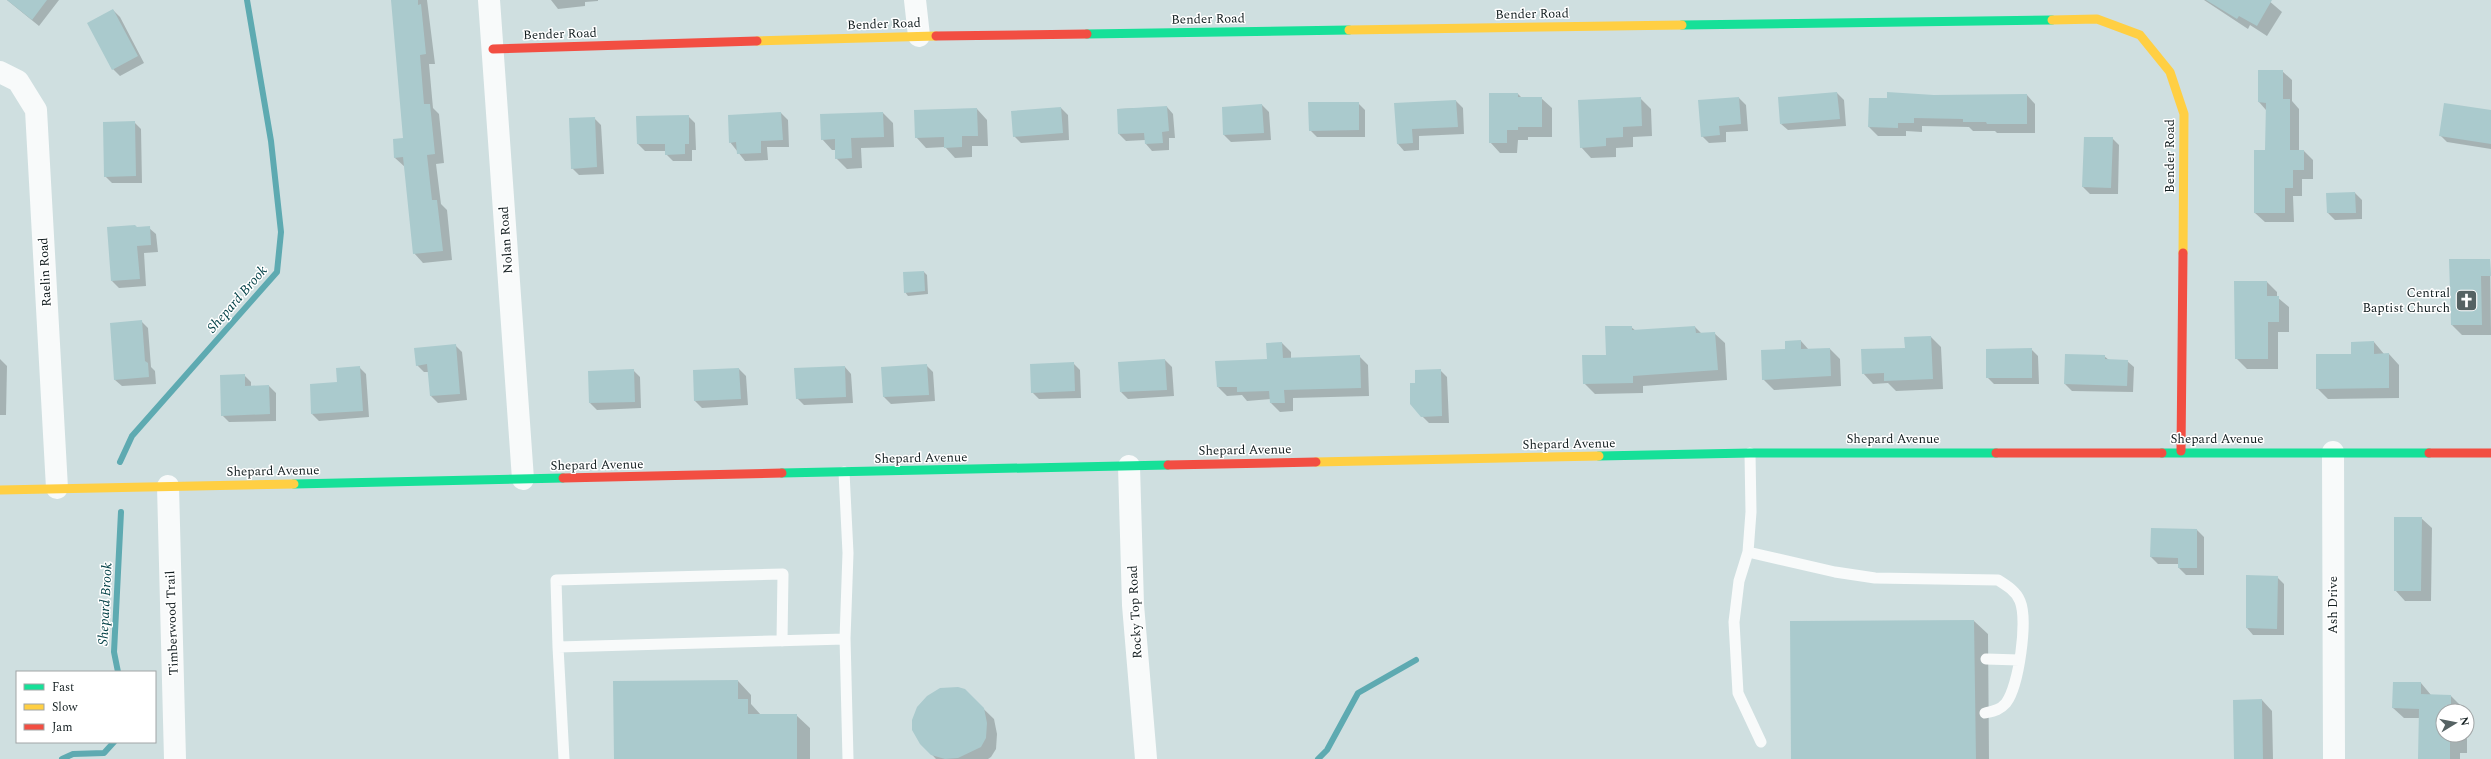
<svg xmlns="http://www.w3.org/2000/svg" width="2491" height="759" viewBox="0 0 2491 759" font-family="Spectral,serif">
  <rect width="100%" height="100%" fill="#cfdfe0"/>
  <!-- shadow -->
  <path fill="#0003" d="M7 0H59L39 26Z
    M393 0H427L435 64H429L433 108 439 114 444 163 436 164 441 204 447 210 452 260 423 263 414 253 405 167 395 158 404 139Z
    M551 0H598V1L585 2V6L558 9Z
    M2204 0H2268L2282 12 2267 36 2250 25 2248 29Z
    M113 10 120 17 144 63 120 76 113 69Z
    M2282 71 2292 80V101L2299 109V151H2304L2313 160V179H2302V196H2293L2294 222H2265L2255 213 2266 151V110L2259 102Z
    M1837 93 1844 100 1846 126 1788 130 1781 124Z
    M1490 94H1518L1522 98H1541L1552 108V137H1528V140H1518L1517 153H1500L1490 142Z
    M2027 95 2035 104V133H1997L1995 131H1973L1969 127 1922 126V132L1906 131V136H1878L1869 127 1888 99 1934 96Z
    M1640 98 1651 109 1652 136 1633 137V147L1616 148V157L1591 158 1581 147Z
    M1739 98 1746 105 1748 131 1726 132V142L1709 143 1702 136Z
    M1456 101 1463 108 1464 134 1419 136V150L1404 151 1398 144 1395 104Z
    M1358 103 1365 110V137H1317L1310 130Z
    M1262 105 1269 112 1271 140 1231 142 1224 135 1223 108Z
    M1167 107 1173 114 1175 138H1169V150L1152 151 1146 144 1145 140 1126 141 1119 134 1118 109Z
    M1061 108 1068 115 1069 140 1021 143 1014 136Z
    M977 109 987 120 988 146H972V157L955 158 945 147 926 148 916 137Z
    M2491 111V149L2447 142 2440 135Z
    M781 113 788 120 789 147H767L768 160 745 161 730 142Z
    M883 113 893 123 894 147 861 148 862 168 847 169 836 158V150H832L822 139Z
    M688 116 695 123 696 150H692V161H673L666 154V151H645L638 144Z
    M594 118 601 125 604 174 579 175 572 168Z
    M134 122 141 129 142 183H112L105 176Z
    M2112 138 2119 145 2118 194H2090L2083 187Z
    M2355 193 2362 200V219L2335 220 2328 213Z
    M137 228H149L156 234 158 252 144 253 146 286 119 288 112 281Z
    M2490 260 2491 335H2462L2452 325Z
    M924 272 927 275 928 294 908 296 905 292Z
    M2267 282 2277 292V297L2289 307V332H2278V369H2247L2236 358Z
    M141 321 148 328 151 367 155 371 156 384 122 386 115 380Z
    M1631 327 1636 331 1695 327 1702 334 1714 333 1725 343 1727 380 1643 386V393L1595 394 1584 383Z
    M1931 337 1941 347 1943 389 1896 391 1888 383 1873 384 1863 373Z
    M1801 341 1809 350 1830 349 1840 359 1841 386 1774 390 1763 379 1786 350Z
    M2374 342 2384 354H2389L2399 365V398L2328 399 2317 388 2352 355Z
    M1282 343 1291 352V359L1359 356 1368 365 1369 396 1293 398V411L1280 412 1271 403V399L1247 401 1242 395 1227 396 1218 387 1268 360Z
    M455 345 462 352 467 400 438 403 431 396 429 372H424L417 365Z
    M2031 349 2038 356 2039 384H1994L1987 377Z
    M2104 356 2109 360 2127 361 2134 367 2133 392 2072 391 2065 384Z
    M0 359 7 366 6 415H0Z
    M1165 360 1172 367 1174 396 1128 399 1121 392Z
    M1073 363 1080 370 1081 398 1039 399 1032 392Z
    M926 365 933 372 935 401 891 404 884 397 882 368Z
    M359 367 366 374 369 417 319 421 312 414 338 383Z
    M845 367 851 374 853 403 804 405 797 398Z
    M739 369 746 376 748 405 702 408 695 401 694 371Z
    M633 370 640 377 641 408 597 410 590 403Z
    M1440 370 1447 377 1449 423H1429L1422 416 1416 384Z
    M244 375 251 382V387L269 386 276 393V421L229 422 222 415Z
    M2421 518 2432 528 2431 601H2405L2395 590Z
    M2152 529 2197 530 2204 537V575H2186L2179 568V564H2158L2151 557Z
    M2277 577 2284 584V635H2253L2247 628Z
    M1974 621 1988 634 1989 759H1792Z
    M738 681 751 695V704L761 715H796L810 728V759H615Z
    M2394 683H2421L2431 695 2451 696 2461 706V711H2443V735H2467V732V753H2460V759H2419L2420 718H2404L2393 708Z
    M964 690 994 719 997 734 996 749 991 757 988 759H936L921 743Z
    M2262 700 2272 711 2273 759H2235Z"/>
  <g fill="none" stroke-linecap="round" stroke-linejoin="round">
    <!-- stream -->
    <path stroke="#5eaab1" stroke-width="6" d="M120 462 132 436 277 272 281 232 271 141 247 0
      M118 672 114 652 121 512
      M62 759 73 754 104 753 114 742
      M1318 759 1327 750 1358 693 1416 660"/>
  </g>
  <!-- building -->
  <path fill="#aacacd" d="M7 0H47L32 20Z
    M391 0H418V5L421 4 426 54 420 55 424 104H430L435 154 427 155 432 200H437L443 251 413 254 403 157 394 158 393 139 403 138Z
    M2206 0H2272L2257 26 2239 16 2237 19Z
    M113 9 138 56 112 70 87 23Z
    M2258 70H2283V99H2290V150H2304V170H2293V188H2285V213H2254V150H2265L2266 103 2258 102Z
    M1837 92 1840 119 1780 124 1778 97Z
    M1887 92 1934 95 2027 94V124H1987L1986 122H1963V119L1914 118V123H1898V128L1868 127 1869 98H1887Z
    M1489 93H1518V97H1542V127H1518V130H1507V143H1489Z
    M1641 97 1642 126 1623 127V137L1606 138V146L1580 148 1578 100Z
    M1739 97 1741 124 1719 126 1720 135 1701 137 1698 100Z
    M1456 100 1458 127 1412 129 1413 143 1397 144 1394 103Z
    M1308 102H1359V130L1309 131Z
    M2444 103 2491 110V144L2439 136Z
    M1262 104 1264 133 1223 135 1222 107Z
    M1167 106 1169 131 1162 132 1163 143 1145 144 1144 133 1118 134 1117 109Z
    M1061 107 1063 133 1013 137 1011 111Z
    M977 108 978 136H962V147L944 148V137L915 138 914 110Z
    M781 112 783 140 761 141V153L737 154 736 142 729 143 728 115Z
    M883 112 884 137 851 138 852 158 835 159V139L821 140 820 114Z
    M689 115V144H685V154L665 155V144H637L636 116Z
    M595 117 597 167 571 169 569 118Z
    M135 121 136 176 104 177 103 122Z
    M2084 137H2113L2111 188 2082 187Z
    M2355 192 2356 213H2327L2326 193Z
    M135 225 137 227 150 226 151 245 137 246 140 279 111 281 107 227Z
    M2449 259H2490L2491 276H2481L2482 325H2451Z
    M924 271 925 291 904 293 903 272Z
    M2234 281H2267V296H2279V322H2268V359H2235Z
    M142 320 145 361 148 363 149 377 114 380 110 323Z
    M1605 326H1632V330L1695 326 1696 333 1715 332 1718 370 1633 376V383L1583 384 1582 355H1606Z
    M1931 336 1933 379 1884 381V373L1862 374 1861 349 1905 348 1904 337Z
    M1801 340V349L1830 348 1831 376 1762 380 1761 350 1785 349V341Z
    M2374 341V354L2389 353V388L2316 389V354H2351V342Z
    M1282 342 1283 358 1360 355 1361 388 1284 390 1285 403H1270L1269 391 1237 392V387H1217L1215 361 1267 359 1266 343Z
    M456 344 460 394 430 396 427 364 416 366 414 348Z
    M2032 348V378H1986V349Z
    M2065 354 2105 355V359L2128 360 2127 386 2064 384Z
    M1165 359 1167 390 1120 392 1118 362Z
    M1074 362 1075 391 1031 393 1030 364Z
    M927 364 929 395 883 397 881 367Z
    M360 366 363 411 311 414 310 384 337 382 336 368Z
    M845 366 846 397 796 399 794 368Z
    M739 368 741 399 694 401 693 370Z
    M634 369 635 402 589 403 588 371Z
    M1441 369 1442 416 1421 417 1410 404V383H1415V370Z
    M245 374V386L269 385 270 414 221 416 220 375Z
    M2394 517H2422L2421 591H2394Z
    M2151 528 2197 529V568H2178V558L2150 557Z
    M2246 575 2278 576 2277 629 2246 628Z
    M1974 620 1976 759H1791L1790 621Z
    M738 680V699H748V714H797V759H614L613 681Z
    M2393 682H2421V694L2451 695V711H2443V735H2450V759H2418L2419 709 2392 708Z
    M958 687 965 689 984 708 987 723 986 738 981 747 958 758 945 759 931 755 920 744 912 730V720L917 707 927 696 940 688Z
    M2262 699 2263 759H2234L2233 700Z"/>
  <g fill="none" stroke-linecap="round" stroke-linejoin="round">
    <!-- lane -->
    <path stroke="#f8fafa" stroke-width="11" d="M1750 453 1751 512 1748 552 1739 581 1734 622 1738 693 1761 742
      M1748 552 1835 572 1875 578 1998 580C2006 585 2016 591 2020 601 2028 620 2019 686 2006 703 2000 710 1994 711 1985 713
      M845 637 848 759
      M782 641 783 574 556 580 558 647 845 639 848 553 844 472
      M558 647 564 759
      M1986 659 2019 660"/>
    <!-- street -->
    <path stroke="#f8fafa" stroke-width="22" d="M489 0 523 479
      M915 0 919 36
      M0 72 18 81 36 110 57 488
      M2333 452 2334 759
      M1129 466 1133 605 1146 759
      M168 486 175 759"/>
    <!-- fast -->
    <path stroke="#16e098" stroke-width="9" d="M1682 25 2052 20
      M1087 34 1349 30
      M2162 453H2429
      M1599 456 1750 453H1996
      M782 473 1168 465
      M294 484 563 478"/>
    <!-- slow -->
    <path stroke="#ffcf43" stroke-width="9" d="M2052 20 2097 19 2140 35 2170 72 2184 114 2183 253
      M1349 30 1682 25
      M757 41 936 36
      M1316 462 1599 456
      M0 490 294 484"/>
    <!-- jam -->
    <path stroke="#f24e42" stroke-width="9" d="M936 36 1087 34
      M493 49 757 41
      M2181 451 2183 253
      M1996 453H2162
      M2429 453H2491
      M1168 465 1316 462
      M563 478 782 473"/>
  </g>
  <!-- icons -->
  <defs>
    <symbol id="church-square" viewBox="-11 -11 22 22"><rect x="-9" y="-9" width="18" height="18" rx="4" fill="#556263" stroke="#fff"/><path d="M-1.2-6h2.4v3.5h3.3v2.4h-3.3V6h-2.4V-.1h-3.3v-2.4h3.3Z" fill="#fff"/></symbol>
  </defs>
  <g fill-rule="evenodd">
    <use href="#church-square" x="2454" y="288" width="25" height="25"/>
  </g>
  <g text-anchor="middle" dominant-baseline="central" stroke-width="3" stroke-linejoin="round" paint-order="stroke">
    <!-- street labels -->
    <g font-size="13" fill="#131e20" stroke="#fff">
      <text transform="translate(1532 14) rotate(-1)">Bender Road</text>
      <text transform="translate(1208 19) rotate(-1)">Bender Road</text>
      <text transform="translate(884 24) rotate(-2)">Bender Road</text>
      <text transform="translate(560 34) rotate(-2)">Bender Road</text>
      <text transform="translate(2170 156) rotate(-90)">Bender Road</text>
      <text transform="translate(506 240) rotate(-94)">Nolan Road</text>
      <text transform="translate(45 272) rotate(-93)">Raelin Road</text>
      <text x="1893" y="439">Shepard Avenue</text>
      <text x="2217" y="439">Shepard Avenue</text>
      <text transform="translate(1569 444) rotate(-1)">Shepard Avenue</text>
      <text transform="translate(1245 450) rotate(-1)">Shepard Avenue</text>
      <text transform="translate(921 458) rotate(-1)">Shepard Avenue</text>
      <text transform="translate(597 465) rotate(-1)">Shepard Avenue</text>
      <text transform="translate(273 471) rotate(-1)">Shepard Avenue</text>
      <text transform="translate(2333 605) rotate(-90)">Ash Drive</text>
      <text transform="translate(1135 612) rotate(-93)">Rocky Top Road</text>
      <text transform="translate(172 623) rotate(-92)">Timberwood Trail</text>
    </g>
    <!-- poi labels -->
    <g font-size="13" fill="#131e20" stroke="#fff" text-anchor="end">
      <text x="2450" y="293">Central<tspan x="2450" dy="15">Baptist Church</tspan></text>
    </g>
    <!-- water labels -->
    <g font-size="14" font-style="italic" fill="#054248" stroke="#fff">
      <text transform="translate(237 299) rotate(-49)">Shepard Brook</text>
      <text transform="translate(105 604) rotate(-87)">Shepard Brook</text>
    </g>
  </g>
  <!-- legend -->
  <rect x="16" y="671" width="140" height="72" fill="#ffffff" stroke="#a1a5a6"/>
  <rect x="24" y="684" width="20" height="6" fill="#16e098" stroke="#a1a5a6"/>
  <text x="52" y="691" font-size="12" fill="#131e20">Fast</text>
  <rect x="24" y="704" width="20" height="6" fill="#ffcf43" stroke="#a1a5a6"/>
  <text x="52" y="711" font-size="12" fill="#131e20">Slow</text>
  <rect x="24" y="724" width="20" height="6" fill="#f24e42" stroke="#a1a5a6"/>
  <text x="52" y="731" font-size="12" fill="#131e20">Jam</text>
  <!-- north arrow -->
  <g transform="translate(2455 723) rotate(80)"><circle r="19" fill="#ffffff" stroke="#a1a5a6"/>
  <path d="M0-3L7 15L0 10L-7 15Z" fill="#556263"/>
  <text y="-6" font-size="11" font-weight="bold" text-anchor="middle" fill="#131e20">N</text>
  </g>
</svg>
